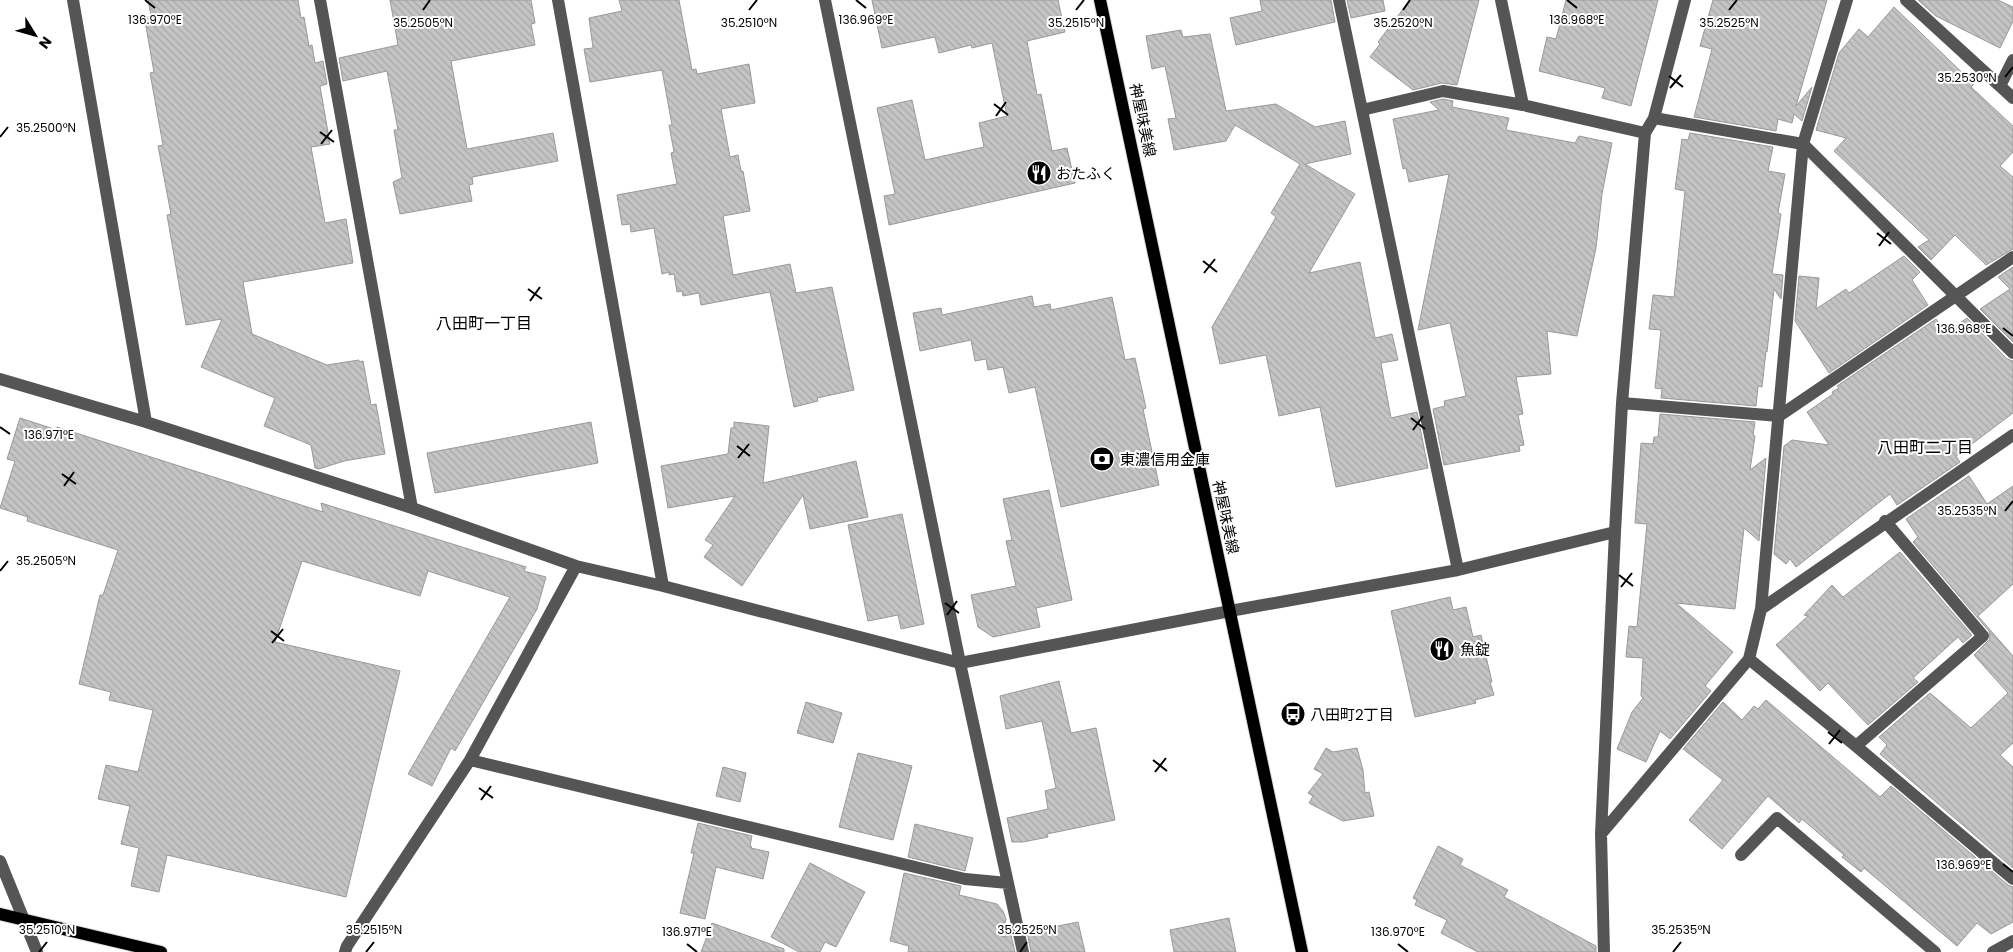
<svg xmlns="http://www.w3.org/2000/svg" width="2013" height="952" viewBox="0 0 2013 952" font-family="Poppins,'Noto Sans JP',sans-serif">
  <defs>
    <pattern id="building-back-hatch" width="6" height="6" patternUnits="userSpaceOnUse" patternTransform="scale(1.25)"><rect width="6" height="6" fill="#c4c4c4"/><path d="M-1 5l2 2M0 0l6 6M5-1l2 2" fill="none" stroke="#a7a7a7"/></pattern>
  </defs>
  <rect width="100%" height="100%" fill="#fff"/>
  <!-- building -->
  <path fill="url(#building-back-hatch)" stroke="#999" d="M148 0H298L301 18 304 17 309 46 312 45 315 63 323 61 327 84 320 86 330 144 311 147 325 223 346 219 353 263 243 282 252 334 327 365 359 360V362L363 361 371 405 376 404 385 454 344 461 319 469 315 468 311 445 264 426 275 398 201 367 222 319 186 325 167 215 171 214 158 146 163 145 150 73 154 72 145 21H148L147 17 151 16Z
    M390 0H531L535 23 531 24 535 45 451 61 467 149 553 133 558 161 472 177 473 184 469 185 472 201 400 214 393 182 402 178 394 130H398L387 71 343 81 339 58 398 45Z
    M619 0H679L692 70 696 69 697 74 749 64 755 103 721 109 730 157 738 155 741 171H743L750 211 723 216 733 275 790 264 796 293 832 287 854 390 817 398 818 401 794 407 770 292 701 305 699 293 683 296 682 291 677 292 674 274 669 275V272L662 274 654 228 631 232 630 224 622 225 617 195 677 184 671 153 674 152 669 125H672L662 70 590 82 584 49 593 48 589 18 622 11Z
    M872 0H1058L1065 32 1027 41 1037 95 1041 94 1052 151 1067 148 1075 183 889 225 884 196 895 194 877 108 912 100 925 160 984 147 979 123 1007 116 992 43 972 48 971 45 939 53 935 37 882 48Z
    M1260 0H1331L1335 22 1236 45 1230 18 1262 11Z
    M1347 0H1383L1385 11 1351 18Z
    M1410 0H1479L1457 85 1442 83 1413 90 1370 57 1380 44 1378 42Z
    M1566 0H1658L1631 106 1602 98 1605 88 1539 71 1547 37 1556 39Z
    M1713 0H1827L1796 106 1812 87 1802 121 1794 114 1792 123 1778 119 1776 131 1694 117 1712 49 1700 46Z
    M1918 0H1998L2013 7V21L2000 48 1936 16Z
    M1894 7 1974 84 1971 87 2013 126V152L2000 166 2013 177V249L1986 265 1955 235 1931 260 1918 247 1929 240 1834 151 1846 138 1816 130 1839 53 1859 29 1868 37Z
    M1181 30 1183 37 1210 34 1226 111 1276 104 1315 127 1345 121 1351 154 1305 164 1355 194 1309 273 1360 262 1375 338 1392 334 1398 360 1381 363 1391 418 1417 412 1428 468 1336 487 1320 407 1279 416 1266 355 1220 364 1212 327 1276 217 1271 213 1300 164 1235 125 1226 141 1174 150 1168 119 1176 118 1165 66 1152 69 1146 36Z
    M1443 99 1453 101 1452 107 1509 118 1506 130 1575 143 1579 136 1612 143 1602 194 1596 248 1577 336 1547 331 1551 374 1516 377 1523 414 1518 415 1524 445 1519 446 1520 451 1444 465 1433 409 1445 406 1444 401 1466 396 1450 323 1418 330 1449 174 1409 182 1406 168 1403 169 1393 119 1439 110 1430 102Z
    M1690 133 1773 147 1768 171 1785 174 1778 213 1781 214 1772 274 1783 275 1781 299 1774 289 1767 352 1766 351 1762 387 1758 386 1756 406 1661 398 1662 389 1655 388 1661 330 1649 329 1653 295 1674 297 1685 191 1675 189 1682 139 1688 140Z
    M1904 256 1920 272 1912 280 1928 305 1829 373 1795 321 1799 276 1819 278 1816 309 1846 289 1849 293Z
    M2013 267V342L1980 309 2010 289 1998 277Z
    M1032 296 1034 307 1050 304 1051 310 1112 297 1125 360 1135 358 1146 408 1143 409 1159 485 1061 507 1035 387 1009 393 1003 367 988 370 986 359 975 361 971 340 920 351 913 313 941 308 942 315Z
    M1967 318 2007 359 2013 361V413L1956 456 1960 462 1897 505 1890 494 1796 567 1790 559 1786 564 1774 554 1784 446 1792 440 1829 445 1807 412 1833 394 1832 392 1839 388 1837 386 1936 319 1946 333Z
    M1660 414 1755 422 1753 435 1755 436 1750 470 1766 458 1759 541 1744 528 1735 609 1676 603 1733 652 1705 686 1711 691 1670 739 1660 731 1646 762 1617 749 1632 712 1643 698 1641 696 1643 658 1626 657 1629 626 1637 627 1647 524 1635 523 1641 443 1653 444 1654 437H1658Z
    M20 418 57 430V427L323 512 321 503 526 567 524 571 546 577 537 609 455 751 451 748 432 786 408 774 510 597 428 571 420 596 302 561 275 642 400 671 346 897 167 855 159 892 131 886 139 848 121 844 130 806 98 799 106 765 138 772 153 710 109 700 111 692 79 684 100 595H103L118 550 27 521 28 517 0 508 15 461 7 459Z
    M591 422 598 463 435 493 427 453Z
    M734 422 769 426 763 483 856 461 868 517 810 529 803 495 742 586 704 557 713 545 705 540 735 496 668 508 661 466 728 454 731 428H734Z
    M1969 476 1987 504 2013 486V584L1978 616 2013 656V743L2000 755 2013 767V868L1880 754 1887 745 1879 737 1930 693 1971 728 2008 693 1974 655 1990 639 1989 631 1913 542 1918 537 1906 519Z
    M1049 490 1072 600 1036 608 1040 627 993 637 978 627 971 595 1016 586 1006 541 1012 540 1003 499Z
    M902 514 924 624 901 629 898 615 868 621 848 525Z
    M1900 552 1972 635 1963 643 1958 637 1913 678 1918 682 1868 725 1828 683 1820 691 1776 645 1808 616 1804 615 1832 585 1843 597Z
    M1450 597 1453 610 1466 607 1473 637 1481 635 1492 682H1490L1494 695 1475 700 1476 703 1415 717 1391 611Z
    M1059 681 1071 733 1096 728 1115 820 1047 834 1048 837 1023 842H1012L1007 818 1048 809 1045 791 1056 788 1042 721 1006 729 1000 696Z
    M1766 700 1880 797 1891 786 2008 885 2013 887V922L1991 934 1977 923 1957 946 1864 868 1861 872 1842 857 1844 855 1802 819 1799 823 1768 796 1722 849 1689 820 1723 780 1683 749 1723 702 1742 720 1754 706 1758 709Z
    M806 702 842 713 833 743 797 733Z
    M1326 748 1333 752 1357 748 1363 770 1365 793 1369 792 1374 816 1343 821 1309 803 1313 796 1308 793 1323 774 1314 769Z
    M858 753 912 766 893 840 839 827Z
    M723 767 746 773 740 802 716 796Z
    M698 823 752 836 750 846 752 847 751 848 769 852 763 879 716 867 705 919 680 913 694 853H691Z
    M915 824 973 838 965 871 908 857Z
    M1438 846 1463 859 1460 865 1508 890 1504 897 1596 946V952H1478L1441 933 1447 920 1415 905 1417 900 1413 898Z
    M810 863 865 892 836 947 825 942 820 952H799L771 937Z
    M904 873 961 886 959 895 997 904 1003 911 1006 919 1002 937 1011 935 1015 952H908L909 946 890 941Z
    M1229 918 1236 952H1174L1170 930Z
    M1078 922 1085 952H1031L1027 932Z
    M712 923 784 949V952H701Z"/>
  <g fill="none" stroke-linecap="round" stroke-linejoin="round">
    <defs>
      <path id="major" d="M1100 0 1302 952
        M0 914 161 952"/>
    </defs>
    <!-- major casing -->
    <use href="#major" stroke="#dbdbdb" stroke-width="14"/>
    <!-- minor -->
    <path stroke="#555" stroke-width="12" d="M73 0 146 422
      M320 0 412 508
      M558 0 663 586
      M825 0 960 663 1023 952
      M1339 0 1458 570
      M1501 0 1523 105
      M1847 0 1803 144 1761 609 1749 659 1856 746 2013 879
      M1906 0 2013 98
      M2000 86 2013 60
      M1362 110 1443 91 1523 105 1645 133
      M1654 118 1803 144 2013 353
      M0 379 146 422 412 508 576 566 663 586 960 663 1230 611 1458 570 1615 532
      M1622 403 1779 416 2013 257
      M1761 609 2013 435
      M1856 746 1983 636 1885 521
      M470 760 965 879 1008 883
      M1601 834 1749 659
      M1741 855 1777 818 1935 952
      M0 861 37 952
      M345 952 347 946 470 760 576 566
      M1604 952 1601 834 1615 532 1622 403 1645 133 1654 118 1685 0
      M1993 952 2013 941"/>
    <!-- major -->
    <use href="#major" stroke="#000" stroke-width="12"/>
  </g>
  <!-- ticks -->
  <path fill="none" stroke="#000" stroke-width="2" d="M145 0 155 8M856 0 866 8M1567 0 1577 8M423 10 430 0M749 10 757 0M1076 10 1084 0M1403 10 1410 0M1729 10 1737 0M1669 76 1683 87M2005 77 2013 67M1670 88 1681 75M994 104 1008 115M996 116 1006 102M320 132 334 142M0 137 8 127M321 144 332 130M1877 233 1891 244M1879 246 1889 232M1203 261 1217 272M1204 273 1215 259M528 289 542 299M530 301 540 287M2003 328 2013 336M1411 418 1425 429M0 427 10 434M1413 430 1423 416M737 446 750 456M738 458 749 444M62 474 76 484M64 486 74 472M2005 511 2013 501M0 571 8 561M1619 575 1633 586M1621 587 1632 573M945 603 959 613M947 615 957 601M271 631 284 641M272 643 283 629M1828 732 1842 743M1829 744 1840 730M1153 760 1167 771M1155 772 1166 758M479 788 493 798M481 800 491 786M2003 864 2013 872M687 944 697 952M1398 944 1408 952M39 952 47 942M366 952 374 942M1020 952 1027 942M1673 952 1681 942"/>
  <!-- icons -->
  <defs>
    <symbol id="restaurant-disc" viewBox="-11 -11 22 22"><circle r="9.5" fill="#000" stroke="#fff"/><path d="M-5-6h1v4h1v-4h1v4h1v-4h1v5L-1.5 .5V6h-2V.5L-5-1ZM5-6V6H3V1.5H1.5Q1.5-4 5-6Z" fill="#fff"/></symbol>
    <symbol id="bank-disc" viewBox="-11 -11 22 22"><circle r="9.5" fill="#000" stroke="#fff"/><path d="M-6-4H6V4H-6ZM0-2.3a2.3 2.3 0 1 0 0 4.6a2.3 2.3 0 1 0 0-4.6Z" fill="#fff"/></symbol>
    <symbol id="bus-disc" viewBox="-11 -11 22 22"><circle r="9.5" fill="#000" stroke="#fff"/><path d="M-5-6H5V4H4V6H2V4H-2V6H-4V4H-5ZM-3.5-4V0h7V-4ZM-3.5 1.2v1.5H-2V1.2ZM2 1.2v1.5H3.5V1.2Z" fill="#fff"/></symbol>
  </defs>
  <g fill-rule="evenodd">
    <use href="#restaurant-disc" x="1025" y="159" width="28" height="28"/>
    <use href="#bank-disc" x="1088" y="445" width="28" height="28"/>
    <use href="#restaurant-disc" x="1428" y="635" width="28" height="28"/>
    <use href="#bus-disc" x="1279" y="700" width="28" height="28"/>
  </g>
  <g text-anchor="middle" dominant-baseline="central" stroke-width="4" stroke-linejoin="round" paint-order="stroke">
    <!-- street labels -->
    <g font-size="15" fill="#000" stroke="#fff">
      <text transform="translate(1143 120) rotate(78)">神屋味美線</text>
      <text transform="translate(1226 517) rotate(78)">神屋味美線</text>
    </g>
    <!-- poi labels -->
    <g font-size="15" fill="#000" stroke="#fff" text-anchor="start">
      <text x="1056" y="173">おたふく</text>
      <text x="1120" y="459">東濃信用金庫</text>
      <text x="1460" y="649">魚錠</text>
      <text x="1310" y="714">八田町2丁目</text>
    </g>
    <!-- neighbourhood labels -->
    <g font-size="16" fill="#000" stroke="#fff">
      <text x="484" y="323">八田町一丁目</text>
      <text x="1925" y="447">八田町二丁目</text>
    </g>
  </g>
  <g font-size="12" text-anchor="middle" fill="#000" stroke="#fff" stroke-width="4" stroke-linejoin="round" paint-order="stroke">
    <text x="155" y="24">136.970°E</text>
    <text x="866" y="24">136.969°E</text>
    <text x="1577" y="24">136.968°E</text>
    <text x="423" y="27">35.2505°N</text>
    <text x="749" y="27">35.2510°N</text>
    <text x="1076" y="27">35.2515°N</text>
    <text x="1403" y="27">35.2520°N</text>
    <text x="1729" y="27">35.2525°N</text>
    <text x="1967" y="82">35.2530°N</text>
    <text x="46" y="132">35.2500°N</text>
    <text x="1964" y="333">136.968°E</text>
    <text x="49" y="439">136.971°E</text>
    <text x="1967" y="515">35.2535°N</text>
    <text x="46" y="565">35.2505°N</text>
    <text x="1964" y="869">136.969°E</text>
    <text x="47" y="934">35.2510°N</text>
    <text x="374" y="934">35.2515°N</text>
    <text x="1027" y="934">35.2525°N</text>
    <text x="1681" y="934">35.2535°N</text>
    <text x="687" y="936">136.971°E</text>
    <text x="1398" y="936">136.970°E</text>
  </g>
  <!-- north arrow -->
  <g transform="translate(35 35) rotate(127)" stroke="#ffffff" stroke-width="4" paint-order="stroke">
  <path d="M0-4L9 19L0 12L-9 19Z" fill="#000000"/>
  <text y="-8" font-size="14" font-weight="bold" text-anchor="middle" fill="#000000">N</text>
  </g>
</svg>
